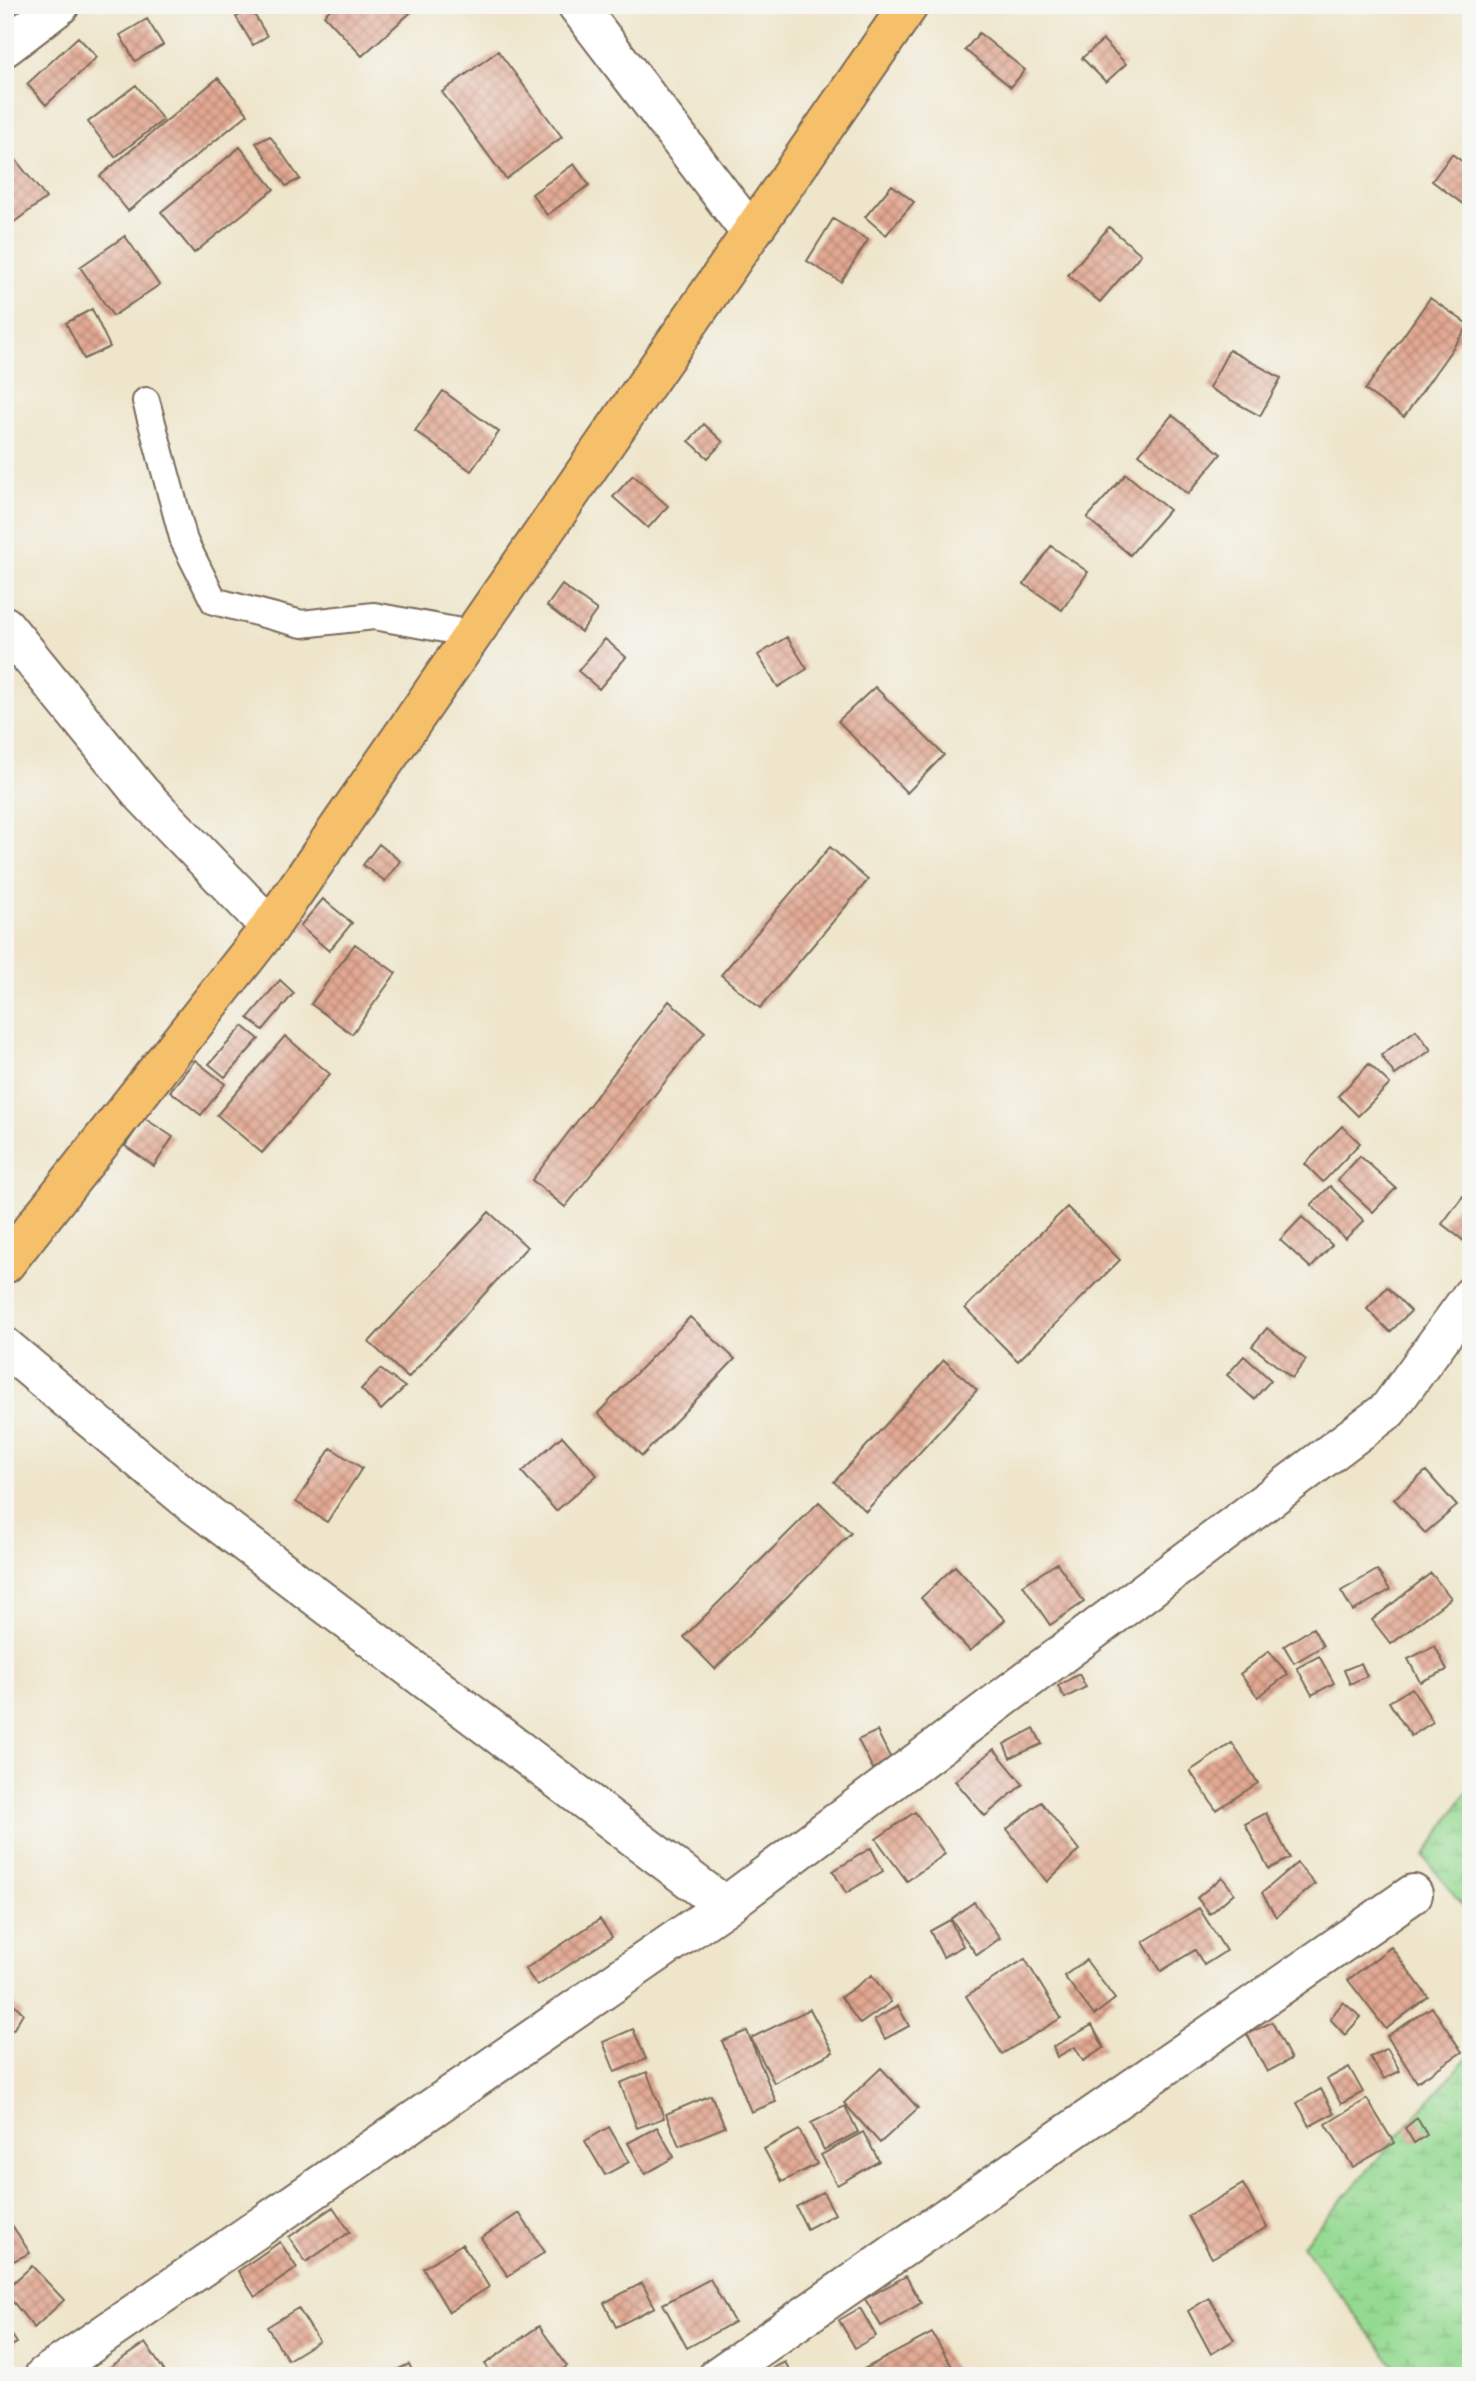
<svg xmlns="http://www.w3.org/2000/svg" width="1476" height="2381" viewBox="0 0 1476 2381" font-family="'Gochi Hand',sans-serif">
  <defs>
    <pattern id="wetland-marsh" width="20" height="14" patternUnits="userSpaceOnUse" patternTransform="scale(1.75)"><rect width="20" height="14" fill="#95da92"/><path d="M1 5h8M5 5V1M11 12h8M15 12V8" fill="none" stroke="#81bb7d"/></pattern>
    <pattern id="building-cross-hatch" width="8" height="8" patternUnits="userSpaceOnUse" patternTransform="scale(1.75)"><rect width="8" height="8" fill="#e2a893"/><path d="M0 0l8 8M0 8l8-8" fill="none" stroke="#b88977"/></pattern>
  </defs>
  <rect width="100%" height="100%" fill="#f6f6f2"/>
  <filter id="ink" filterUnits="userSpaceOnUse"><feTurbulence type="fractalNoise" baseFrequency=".0143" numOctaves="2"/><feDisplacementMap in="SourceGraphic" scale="14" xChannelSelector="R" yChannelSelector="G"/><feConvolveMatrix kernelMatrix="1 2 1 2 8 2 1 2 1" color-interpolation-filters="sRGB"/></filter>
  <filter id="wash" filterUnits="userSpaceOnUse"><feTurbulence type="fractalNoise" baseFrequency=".00686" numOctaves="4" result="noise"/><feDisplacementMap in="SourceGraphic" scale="28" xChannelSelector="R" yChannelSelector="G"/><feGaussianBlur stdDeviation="1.57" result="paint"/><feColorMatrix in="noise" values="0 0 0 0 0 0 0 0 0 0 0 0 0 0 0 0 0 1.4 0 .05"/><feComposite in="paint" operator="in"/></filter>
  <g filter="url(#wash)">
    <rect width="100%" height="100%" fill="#eee5ca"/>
    <!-- wetland -->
    <path fill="url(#wetland-marsh)" stroke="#688258" stroke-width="2" d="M1471 1785V1916L1424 1857Z
      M1471 2053V2376H1402L1302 2245Z"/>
    <g id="blocks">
      <!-- building -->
      <path fill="url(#building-cross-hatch)" d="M335 5H419L362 56 324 15Z
        M251 9 267 36 253 45 236 17Z
        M147 19 163 45 135 61 120 35Z
        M979 33 1025 70 1011 87 965 50Z
        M78 37 97 57 46 105 27 84Z
        M1103 40 1126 64 1106 82 1082 58Z
        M498 51 562 137 506 179 442 92Z
        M218 78 248 114 128 211 100 176Z
        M136 85 163 120 115 157 88 122Z
        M270 136 300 179 286 186 256 143Z
        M240 147 274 189 194 253 161 212Z
        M1452 154 1471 168V202L1467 207 1432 181Z
        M15 159 46 198 5 229V166Z
        M574 164 589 185 547 215 532 194Z
        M892 185 914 202 886 235 865 217Z
        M833 219 868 240 841 282 807 261Z
        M1109 227 1141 254 1100 302 1068 275Z
        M125 236 159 285 113 316 80 267Z
        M1430 298 1469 325 1404 417 1365 390Z
        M92 309 110 347 84 359 66 323Z
        M1229 350 1281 378 1260 416 1209 388Z
        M443 391 499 432 471 471 415 431Z
        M1172 415 1221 454 1188 494 1139 454Z
        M704 424 723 442 708 458 689 441Z
        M1126 474 1169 510 1130 555 1087 518Z
        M633 475 668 506 648 528 613 497Z
        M1051 546 1088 572 1062 610 1024 584Z
        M562 585 597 610 581 632 547 606Z
        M787 637 807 669 778 687 758 655Z
        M605 639 626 657 599 689 578 671Z
        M875 687 944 755 907 793 838 721Z
        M379 844 400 861 385 881 363 865Z
        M830 847 868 880 760 1008 721 975Z
        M323 899 352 923 329 951 300 926Z
        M355 944 396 973 352 1034 311 1004Z
        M280 980 294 993 263 1030 248 1018Z
        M669 1001 705 1032 565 1207 532 1180Z
        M243 1026 259 1039 225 1077 209 1064Z
        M1416 1030 1431 1050 1395 1075 1381 1055Z
        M285 1036 330 1074 262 1153 217 1115Z
        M195 1060 225 1084 201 1115 170 1091Z
        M1369 1064 1390 1084 1358 1116 1338 1096Z
        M144 1118 173 1137 154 1166 125 1146Z
        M1342 1126 1360 1143 1323 1182 1305 1164Z
        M1360 1156 1396 1188 1373 1212 1338 1180Z
        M1330 1186 1364 1221 1345 1239 1311 1205Z
        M1463 1196 1471 1202V1232L1464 1241 1442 1224Z
        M1067 1207 1120 1260 1018 1361 965 1308Z
        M489 1212 527 1247 408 1378 369 1342Z
        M1302 1217 1332 1245 1311 1268 1280 1240Z
        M1387 1287 1411 1311 1390 1332 1367 1309Z
        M690 1317 735 1359 642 1456 598 1413Z
        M1267 1328 1306 1360 1292 1378 1252 1346Z
        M1244 1356 1271 1380 1254 1399 1227 1375Z
        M944 1360 977 1390 866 1511 834 1482Z
        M380 1369 405 1387 381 1410 361 1389Z
        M562 1436 597 1475 556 1511 522 1472Z
        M331 1448 362 1468 327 1522 296 1502Z
        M1426 1471 1457 1506 1425 1533 1394 1499Z
        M819 1502 851 1533 715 1669 684 1637Z
        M1057 1563 1084 1602 1050 1625 1023 1585Z
        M955 1566 1005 1620 970 1651 921 1598Z
        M1377 1570 1390 1590 1353 1611 1341 1591Z
        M1431 1573 1451 1598 1391 1644 1372 1620Z
        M1313 1628 1323 1646 1294 1663 1284 1646Z
        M1435 1646 1447 1670 1420 1682 1408 1659Z
        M1269 1651 1288 1674 1258 1697 1240 1674Z
        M1319 1656 1334 1683 1312 1695 1297 1668Z
        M1361 1663 1367 1676 1350 1684 1344 1670Z
        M1079 1674 1086 1687 1065 1698 1058 1686Z
        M1412 1688 1433 1722 1411 1736 1389 1702Z
        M1034 1728 1042 1744 1010 1758 1004 1744Z
        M877 1731 891 1759 873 1769 858 1740Z
        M1232 1743 1258 1783 1216 1810 1190 1771Z
        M994 1749 1023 1784 985 1816 955 1781Z
        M1041 1802 1079 1850 1047 1882 1007 1829Z
        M915 1812 945 1854 907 1881 876 1839Z
        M1266 1813 1290 1858 1269 1869 1245 1824Z
        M871 1848 883 1871 846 1893 833 1871Z
        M1297 1863 1315 1884 1276 1917 1262 1893Z
        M1222 1877 1234 1893 1210 1914 1197 1898Z
        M974 1902 1000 1938 977 1955 951 1919Z
        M1199 1908 1226 1951 1204 1965 1195 1950 1161 1971 1143 1942Z
        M600 1919 612 1937 537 1986 525 1969Z
        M950 1920 963 1946 943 1957 930 1931Z
        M1391 1947 1428 1997 1386 2029 1348 1980Z
        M1025 1959 1061 2018 1002 2054 966 1996Z
        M1086 1960 1115 1999 1094 2015 1064 1976Z
        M872 1975 891 2002 860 2024 841 1997Z
        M5 1995 23 2013 13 2030 5 2024Z
        M1343 2002 1361 2017 1345 2035 1330 2019Z
        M898 2006 909 2026 885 2039 874 2020Z
        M1432 2007 1462 2052 1417 2082 1387 2036Z
        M810 2009 833 2052 774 2083 751 2038Z
        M1272 2022 1291 2059 1267 2072 1247 2034Z
        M1092 2025 1104 2048 1083 2061 1075 2047 1057 2057 1053 2047Z
        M633 2029 646 2059 615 2072 603 2042Z
        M747 2031 776 2102 751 2112 722 2041Z
        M1387 2048 1400 2071 1384 2079 1370 2057Z
        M1349 2067 1363 2092 1341 2104 1327 2079Z
        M881 2068 918 2108 880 2143 844 2103Z
        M647 2072 664 2118 637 2128 620 2083Z
        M1321 2089 1334 2113 1310 2126 1297 2103Z
        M711 2095 725 2127 679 2146 666 2114Z
        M1367 2099 1394 2143 1353 2167 1326 2124Z
        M845 2106 858 2132 824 2150 811 2123Z
        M1417 2118 1427 2135 1414 2143 1405 2128Z
        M609 2127 629 2162 605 2175 585 2141Z
        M657 2127 674 2157 645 2174 628 2143Z
        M799 2130 817 2164 782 2182 764 2149Z
        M863 2132 879 2161 837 2185 821 2155Z
        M1243 2184 1267 2227 1212 2258 1188 2216Z
        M823 2192 835 2214 807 2229 796 2207Z
        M333 2207 350 2232 306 2262 289 2237Z
        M519 2213 545 2252 508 2276 481 2238Z
        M5 2214 30 2253 5 2265Z
        M280 2242 297 2268 255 2297 238 2271Z
        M462 2244 489 2287 449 2312 423 2268Z
        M32 2266 64 2300 34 2328 5 2292V2290Z
        M906 2276 921 2303 881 2326 865 2299Z
        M710 2279 734 2322 687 2348 663 2304Z
        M642 2283 655 2307 616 2327 604 2303Z
        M1209 2298 1234 2340 1211 2354 1188 2311Z
        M298 2308 319 2341 288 2360 267 2327Z
        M860 2308 876 2336 855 2348 839 2320Z
        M5 2324 17 2343 5 2349Z
        M539 2326 567 2366 552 2376H493L485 2364Z
        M932 2333 953 2368 937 2376H867L864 2369Z
        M145 2343 165 2372 159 2376H97Z
        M785 2362 793 2376H757Z
        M409 2364 415 2376H385Z"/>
    </g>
  </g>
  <g filter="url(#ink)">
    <use href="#blocks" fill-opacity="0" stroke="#7a6b5a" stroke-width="2"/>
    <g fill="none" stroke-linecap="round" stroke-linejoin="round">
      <defs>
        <path id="lane" d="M146 401 184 541 214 601 302 624 374 616 472 634"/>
        <path id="street" d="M577 5 750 232
          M5 47 60 5
          M5 626 141 793 270 927
          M5 1347 183 1496 725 1906
          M44 2376 725 1906 1388 1410 1471 1296
          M718 2376 1413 1894"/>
        <path id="highway" d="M5 1264 270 927 909 5"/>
      </defs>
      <!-- lane casing -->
      <use href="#lane" stroke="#7a6b5a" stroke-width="30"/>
      <!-- street casing -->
      <use href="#street" stroke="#7a6b5a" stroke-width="42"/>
      <!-- highway casing -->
      <use href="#highway" stroke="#7a6b5a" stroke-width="42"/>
      <!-- lane -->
      <use href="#lane" stroke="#fff" stroke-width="26"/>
      <!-- street -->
      <use href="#street" stroke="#fff" stroke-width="38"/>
      <!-- highway -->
      <use href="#highway" stroke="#f6c06b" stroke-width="38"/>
    </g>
  </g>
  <!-- margin -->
  <rect width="1476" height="2381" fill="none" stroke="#f6f6f2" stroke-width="28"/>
</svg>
